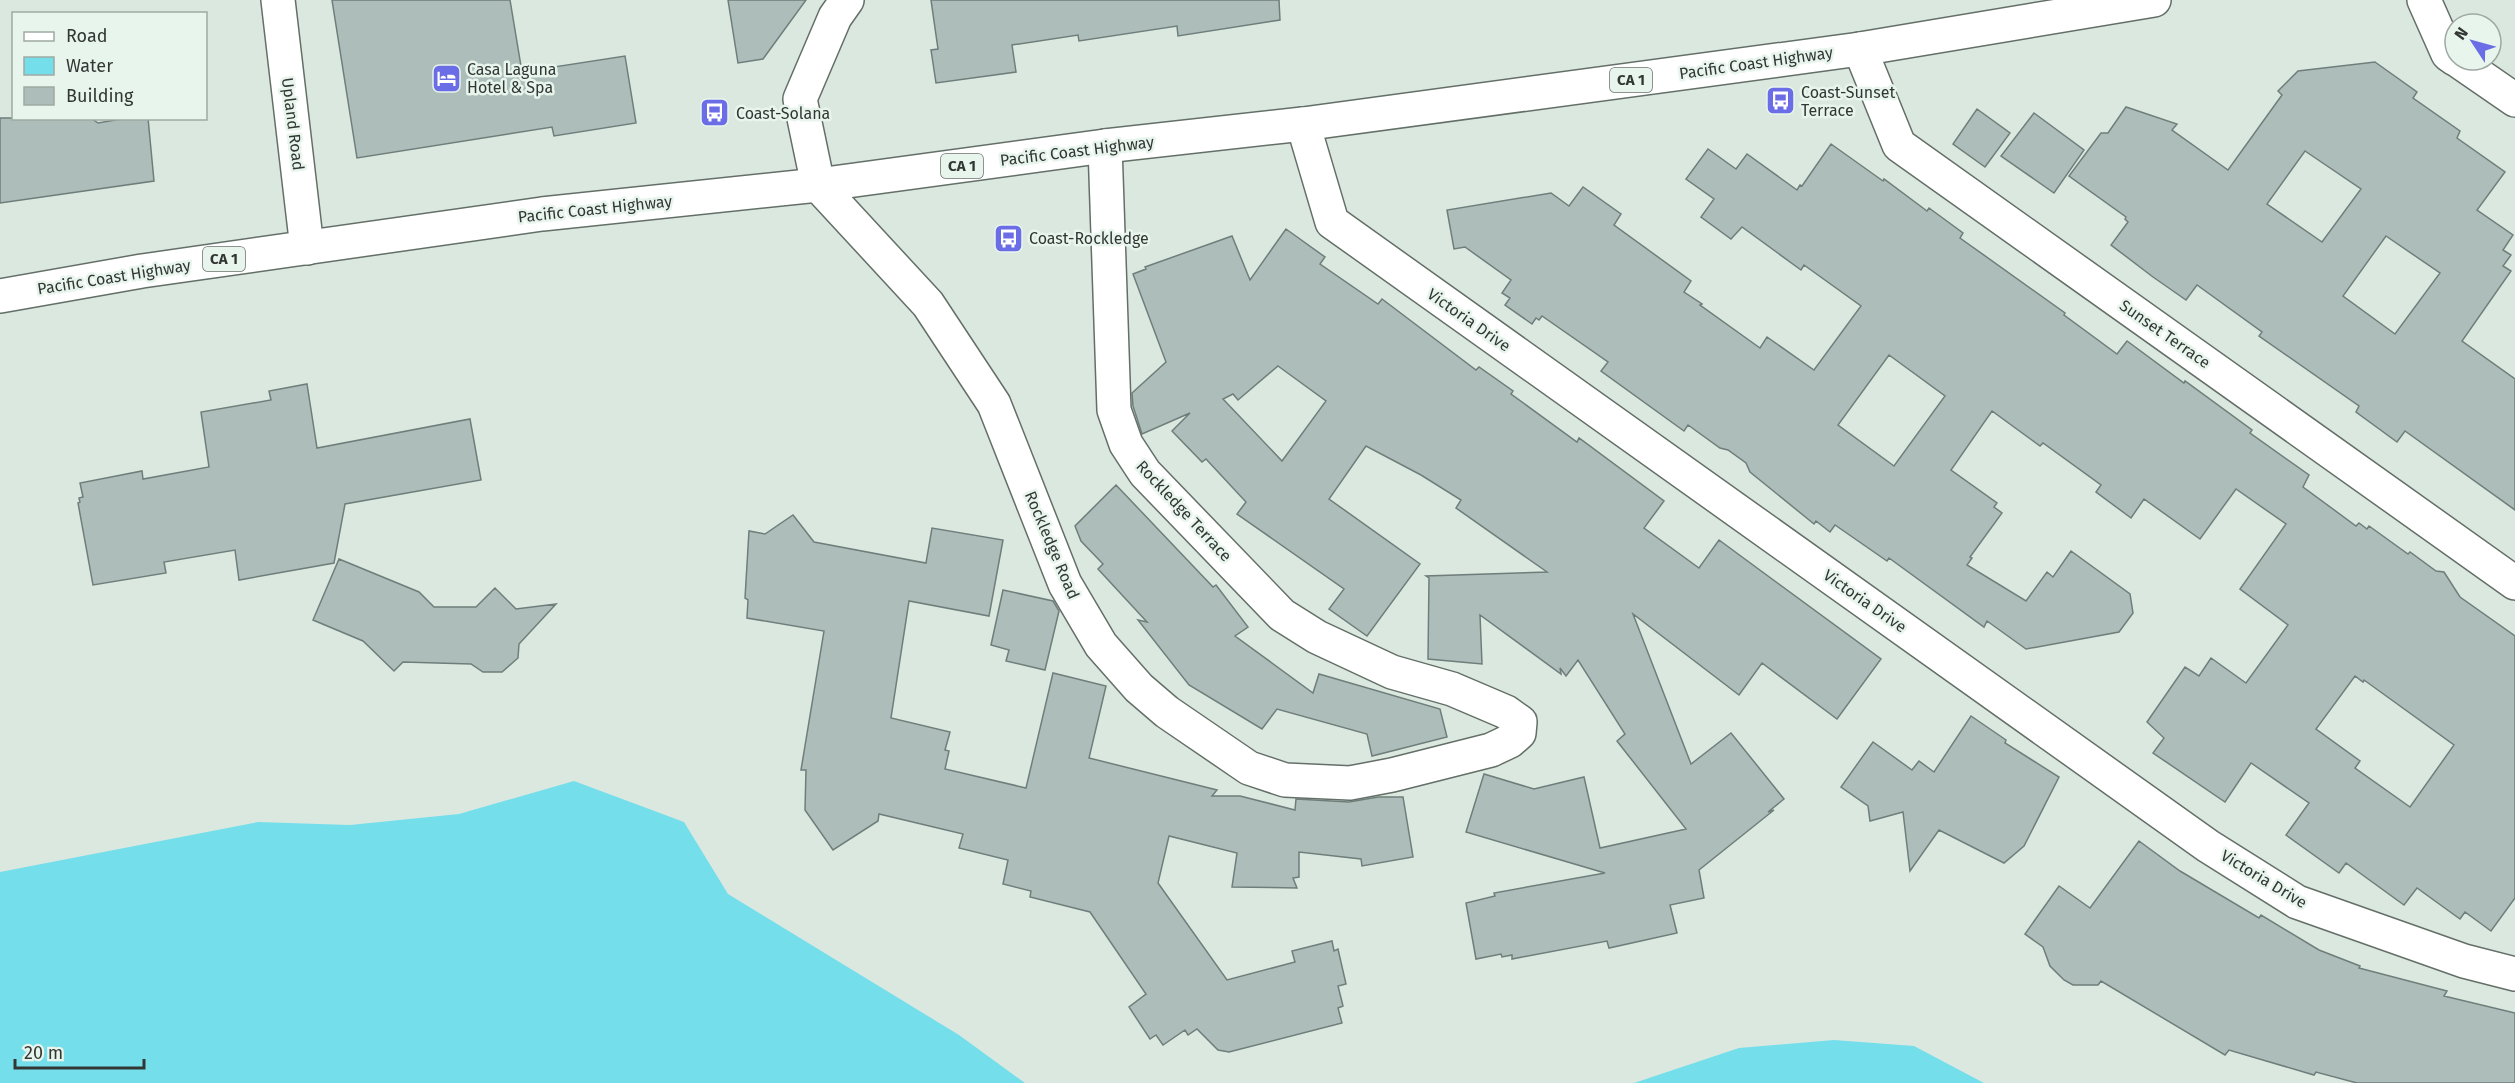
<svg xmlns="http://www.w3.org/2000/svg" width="2515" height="1083" viewBox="0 0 2515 1083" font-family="'Fira Sans',sans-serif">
  <rect width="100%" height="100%" fill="#dbe8df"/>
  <!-- water -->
  <path fill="#75deeb" d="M574 781 684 822 728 894 959 1035 1025 1083H0V872L258 822 350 825 459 814Z
    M1834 1040 1914 1046 1984 1083H1634L1739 1048Z"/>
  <!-- building -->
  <path fill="#adbeba" stroke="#6f7e7b" stroke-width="1.5" fill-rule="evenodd" d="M332 0H510L522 72 625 56 636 123 554 136 552 127 357 158Z
    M728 0H806L763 59 738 63Z
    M931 0H1279L1280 20 1178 36 1177 26 1079 41 1078 35 1012 45 1016 72 936 83 931 50 938 49Z
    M2375 62 2417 92 2413 98 2460 131 2457 138 2505 172 2477 210 2513 235 2503 250 2511 255 2503 266 2511 271 2462 341 2515 379V510L2405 431 2397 442 2356 412 2359 406 2259 336 2262 332 2197 285 2186 300 2153 277 2111 245 2128 222 2125 219 2126 217 2069 176 2101 133H2108L2126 107 2177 124 2172 130 2228 170 2282 95 2278 91 2298 71ZM2305 151 2361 189 2322 242 2267 204ZM2386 236 2440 273 2395 334 2343 296Z
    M1977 109 2010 133 1985 167 1953 144Z
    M2034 113 2084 150 2054 193 2001 156Z
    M0 118H91L98 123 127 118H148L154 181 0 203Z
    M1831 144 1883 181 1884 179 1927 211 1929 208 1963 233 1960 238 2065 313 2064 315 2117 354 2127 341 2184 383 2185 381 2252 430 2250 433 2309 475 2303 487 2356 526 2359 523 2367 529 2369 526 2408 554 2410 552 2436 571 2444 572 2460 597 2515 636V898L2491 931 2465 912 2460 919 2417 888 2404 905 2346 863 2339 873 2286 835 2309 803 2251 763 2225 802 2153 753 2164 738 2147 722 2185 667 2199 676 2211 658 2246 683 2288 625 2240 589 2286 524 2236 489 2200 539 2144 499 2131 518 2096 492 2101 485 2043 443 2040 446 1992 411 1951 470 1997 503 1994 507 2002 513 1970 557 1972 558 1967 565 2026 601 2047 572 2053 577 2071 551 2130 594 2133 613 2119 632 2026 649 1987 621 1984 627 1889 558 1887 561 1835 525 1830 532 1816 521 1814 524 1750 472 1746 463 1728 450 1720 448 1688 425 1684 431 1601 371 1608 362 1542 316 1539 320 1536 318 1532 324 1505 305 1510 298 1502 293 1511 280 1465 247 1454 249 1447 210 1551 193 1569 206 1583 187 1621 214 1614 225 1691 281 1684 292 1702 304 1700 305 1760 348 1767 337 1814 370 1861 306 1804 265 1801 270 1742 227 1731 239 1701 217 1714 199 1686 179 1708 149 1736 169 1747 154 1797 190 1800 185 1802 186ZM1889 355 1945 396 1894 466 1838 425ZM2355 676 2363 682 2364 680 2454 745 2410 807 2355 768 2360 761 2316 729Z
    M1286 229 1325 257 1320 264 1378 304 1382 299 1476 370 1479 367 1513 391 1511 394 1577 442 1579 438 1664 501 1644 528 1699 568 1719 540 1881 659 1837 719 1762 663 1739 695 1633 614 1691 764 1731 733 1784 799 1768 812 1774 810 1699 870 1704 898 1670 905 1677 933 1609 948 1607 941 1512 959V955L1502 957 1501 954 1476 959 1466 903 1495 896 1494 893 1605 873 1466 832 1484 774 1534 789 1584 777 1600 848 1686 829 1617 741 1625 734 1578 660 1566 676 1560 668 1561 674 1480 615 1482 664 1428 659 1429 578 1426 576 1547 572 1456 508 1461 500 1421 475 1366 446 1329 499 1420 564 1367 636 1329 609 1344 589 1237 514 1246 502 1206 459 1202 462 1172 431 1190 413 1142 434 1133 406 1132 393 1166 362 1133 274 1146 269 1145 267 1232 236 1250 280ZM1278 366 1326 401 1282 461 1223 399 1233 394 1238 400Z
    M307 384 317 448 470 419 481 480 345 504 334 563 239 580 235 550 164 562 166 573 93 585 78 503 80 502 79 498 83 497 80 483 142 471 143 479 209 467 201 412 271 400 269 391Z
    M1116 485 1213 587 1216 585 1248 627 1235 636 1313 693 1319 674 1440 709 1447 737 1372 756 1367 734 1277 709 1262 729 1189 685 1138 620 1147 622 1098 569 1103 564 1081 541 1075 526Z
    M793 515 814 542 926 563 932 528 1003 540 989 616 909 601 891 718 950 732 945 750 949 751 945 769 1026 788 1053 673 1106 686 1089 758 1217 790 1212 796H1240L1295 810 1296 799 1349 802 1378 797H1403L1413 857 1362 866 1361 859 1299 852V877L1293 878 1297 888 1232 887 1237 853 1169 836 1158 883 1227 980 1295 962 1292 951 1332 941 1334 951 1338 949 1346 984 1338 986 1343 1006 1338 1008 1342 1023 1229 1052 1218 1050 1197 1029 1188 1035 1185 1030 1163 1045 1156 1035 1150 1039 1129 1007 1146 994 1090 912 1030 897 1031 891 1003 884 1008 860 959 848 963 834 879 814 878 821 833 850 805 810 806 770H801L824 631 747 618 748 600 745 598 749 531 765 534Z
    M339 559 419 592 434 607H476L495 588 516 609 556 604 519 644 518 658 502 672H483L471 664 403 662 394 671 363 641 313 620Z
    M1003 590 1053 601 1059 611 1045 670 1006 661 1009 650 991 645Z
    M1971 716 2006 740 2005 743 2059 777 2024 846 2004 863 1939 830 1910 871 1903 812 1870 821 1868 806 1841 787 1873 742 1912 770 1919 761 1934 772Z
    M2139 841 2180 871 2259 918 2261 915 2319 950 2360 966 2359 968 2447 991 2444 996 2515 1013V1083H2357L2316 1072 2314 1075 2229 1050 2225 1055 2101 981 2098 985H2073L2064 980 2050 966 2043 947 2025 934 2059 886 2090 908Z"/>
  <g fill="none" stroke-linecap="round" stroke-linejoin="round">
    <defs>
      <path id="street" d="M278 0 307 248
        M847 0 835 17 800 99 818 185 928 304 994 404 1065 584 1101 645 1139 688 1167 712 1249 768 1285 780 1350 783 1392 775 1491 750 1510 741 1519 733 1520 722 1506 712 1452 689 1392 672 1317 637 1282 615 1145 473 1126 444 1114 410 1105 146
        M2424 0 2448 54 2455 59
        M1860 49 1899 145 2515 583
        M2457 60 2515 100
        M1303 124 1332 222 2208 846 2297 902 2464 961 2515 974"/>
      <path id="highway" d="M0 296 142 271 542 214 818 185 1105 146 1303 124 1860 49 2154 0"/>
    </defs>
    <!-- street casing -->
    <use href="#street" stroke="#636f67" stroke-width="36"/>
    <!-- highway casing -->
    <use href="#highway" stroke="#636f67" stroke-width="36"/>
    <!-- street -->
    <use href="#street" stroke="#fff" stroke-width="33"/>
    <!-- highway -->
    <use href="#highway" stroke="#fff" stroke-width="33"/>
  </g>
  <!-- icons -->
  <defs>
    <symbol id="hotel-square" viewBox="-11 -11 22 22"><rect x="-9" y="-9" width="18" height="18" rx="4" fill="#6a6de6" stroke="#e8f5ed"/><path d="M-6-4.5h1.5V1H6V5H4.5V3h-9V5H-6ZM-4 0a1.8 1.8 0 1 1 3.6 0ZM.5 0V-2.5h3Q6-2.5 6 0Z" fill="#fff"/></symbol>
    <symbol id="bus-square" viewBox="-11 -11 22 22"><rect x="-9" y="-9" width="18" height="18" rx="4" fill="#6a6de6" stroke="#e8f5ed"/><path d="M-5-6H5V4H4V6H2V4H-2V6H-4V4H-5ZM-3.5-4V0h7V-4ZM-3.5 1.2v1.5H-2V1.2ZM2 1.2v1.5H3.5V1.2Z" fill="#fff"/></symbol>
  </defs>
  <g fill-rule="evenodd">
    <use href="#hotel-square" x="430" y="62" width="33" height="33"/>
    <use href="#bus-square" x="1764" y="84" width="33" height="33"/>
    <use href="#bus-square" x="698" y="96" width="33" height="33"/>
    <use href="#bus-square" x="992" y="222" width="33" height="33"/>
  </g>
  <g text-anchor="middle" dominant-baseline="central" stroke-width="5" stroke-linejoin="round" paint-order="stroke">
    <!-- shield labels -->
    <g fill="#e8f5ed" stroke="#69706c" stroke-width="1.5">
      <rect x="1610" y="68" width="42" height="24" rx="4.5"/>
      <rect x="941" y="154" width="42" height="24" rx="4.5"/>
      <rect x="203" y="247" width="42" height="24" rx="4.5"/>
    </g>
    <g font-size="15" font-weight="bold" fill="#323734">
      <text x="1631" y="80">CA 1</text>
      <text x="962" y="166">CA 1</text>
      <text x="224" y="259">CA 1</text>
    </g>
    <!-- street labels -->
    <g font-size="16" fill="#323734" stroke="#e8f5ed">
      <text transform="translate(1756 63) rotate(-8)">Pacific Coast Highway</text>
      <text transform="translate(293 124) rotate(83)">Upland Road</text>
      <text transform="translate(1077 151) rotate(-7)">Pacific Coast Highway</text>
      <text transform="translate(595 209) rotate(-6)">Pacific Coast Highway</text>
      <text transform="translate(114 277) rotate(-9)">Pacific Coast Highway</text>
      <text transform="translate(1469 320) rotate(35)">Victoria Drive</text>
      <text transform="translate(2165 334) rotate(35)">Sunset Terrace</text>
      <text transform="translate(1184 511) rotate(47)">Rockledge Terrace</text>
      <text transform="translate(1052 545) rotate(67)">Rockledge Road</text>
      <text transform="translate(1865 601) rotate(35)">Victoria Drive</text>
      <text transform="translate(2264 879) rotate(31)">Victoria Drive</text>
    </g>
    <!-- poi labels -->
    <g font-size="16" fill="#323734" stroke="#e8f5ed" text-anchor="start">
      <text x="467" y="69">Casa Laguna<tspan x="467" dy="18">Hotel &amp; Spa</tspan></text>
      <text x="1801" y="92">Coast-Sunset<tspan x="1801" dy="18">Terrace</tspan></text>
      <text x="736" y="113">Coast-Solana</text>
      <text x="1029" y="238">Coast-Rockledge</text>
    </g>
  </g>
  <!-- legend -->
  <rect x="12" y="12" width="195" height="108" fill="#e8f5ed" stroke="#9fa9a3" stroke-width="1.5"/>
  <rect x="24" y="32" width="30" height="9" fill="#ffffff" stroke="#9fa9a3" stroke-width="1.5"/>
  <text x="66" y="42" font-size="18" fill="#323734">Road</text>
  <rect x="24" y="57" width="30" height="18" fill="#75deeb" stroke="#9fa9a3" stroke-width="1.5"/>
  <text x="66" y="72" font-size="18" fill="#323734">Water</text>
  <rect x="24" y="87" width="30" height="18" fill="#adbeba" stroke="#9fa9a3" stroke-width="1.5"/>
  <text x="66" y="102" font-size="18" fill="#323734">Building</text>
  <!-- north arrow -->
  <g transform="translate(2473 42) rotate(306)"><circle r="28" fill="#e8f5ed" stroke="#9fa9a3" stroke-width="1.5"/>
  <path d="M0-4.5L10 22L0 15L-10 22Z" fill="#6a6de6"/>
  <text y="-9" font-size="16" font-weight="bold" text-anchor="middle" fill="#323734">N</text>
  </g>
  <!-- scale -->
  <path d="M15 1059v9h129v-9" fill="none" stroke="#323734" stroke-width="3"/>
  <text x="24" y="1059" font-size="18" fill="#323734" stroke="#e8f5ed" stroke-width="4.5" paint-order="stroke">20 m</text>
</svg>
